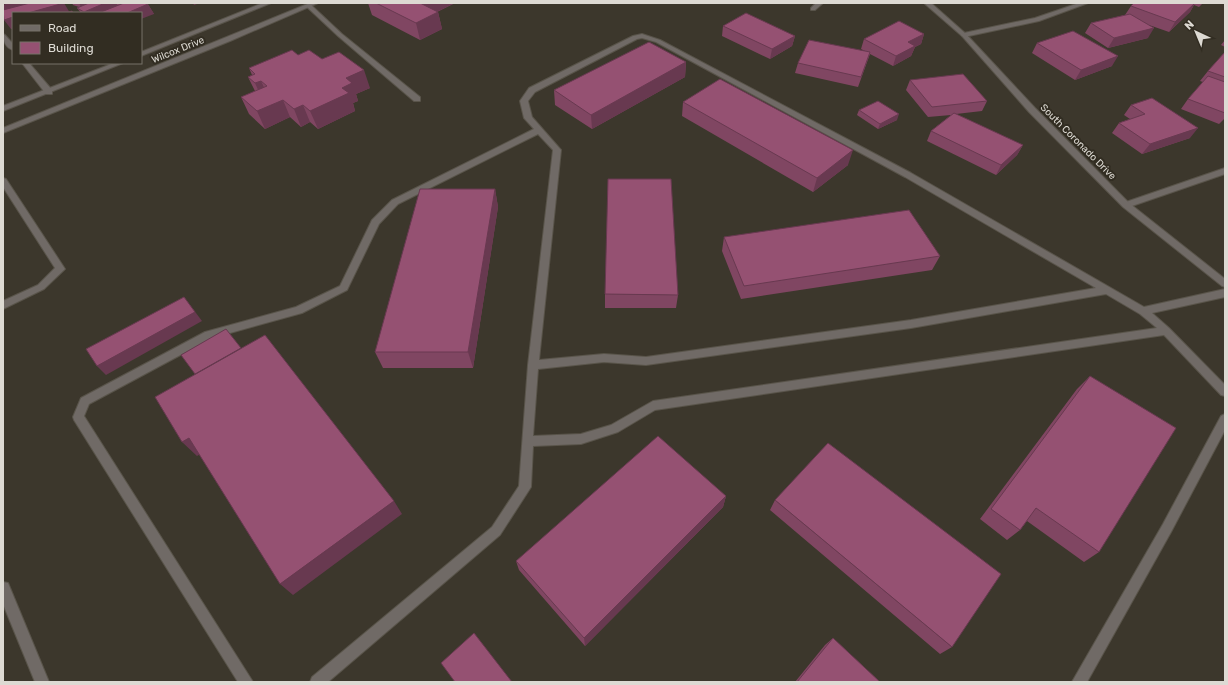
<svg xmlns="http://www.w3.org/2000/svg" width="1228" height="685" viewBox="0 0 1228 685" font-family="Rubik,sans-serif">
  <rect width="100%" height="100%" fill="#3c372c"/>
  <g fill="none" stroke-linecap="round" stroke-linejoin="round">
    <defs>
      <path id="service" d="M307 5H311L342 34 420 97V101H414L338 36 307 7Z
        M3 34 5 35 13 44V50C6 48 3 41 3 34Z
        M642 34 660 40 911 173 1144 307 1225 289V297L1152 313 1169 328 1225 385V396L1221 395 1164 335 655 410 618 432 581 444 533 446 531 487 500 535 328 682H310L312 677 492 527 519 486 528 365 553 150 538 134 398 204 379 224 347 290 302 313 212 338 89 404 84 416 253 682H238L74 420 73 417 81 398 205 332 296 307 340 286 372 220 392 200 534 129 524 118 520 101 529 88 633 36ZM642 38 656 42 905 177 1096 288 911 320 646 357 604 354 539 360 561 150 532 117 528 101 535 92 637 39ZM1106 294 1140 314 1157 328 653 401 611 425 581 434 533 436 538 369 604 362 646 365 911 328Z
        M22 63H29L52 90V94H46Z
        M3 178 6 179 65 269 44 289 3 309V301L38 285 55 268 3 187Z
        M1225 414V430L1171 532 1087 682H1072L1163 524 1221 416Z
        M3 582 8 583 49 682H35L3 604Z"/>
      <path id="minor" d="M816 3H823L815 10H811V8Z
        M1079 3H1088L1039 21 964 37 961 35 964 33 1035 18Z
        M1225 168V174L1129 207 1126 208 1122 205 1123 203Z"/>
      <path id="tertiary" d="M263 3H271L141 56V52Z
        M310 3H318L230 41 3 133V128Z
        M924 3H931L966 34 1035 108 1129 203 1225 279V287L1222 286 1123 207 1029 112 962 36Z
        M114 63H123L3 111V106Z"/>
    </defs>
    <!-- service casing -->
    <use href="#service" stroke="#59544a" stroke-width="2"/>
    <!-- minor casing -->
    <use href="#minor" stroke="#59544a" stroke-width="2"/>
    <!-- tertiary casing -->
    <use href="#tertiary" stroke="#59544a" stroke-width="2"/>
    <!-- service -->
    <use href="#service" fill="#706a66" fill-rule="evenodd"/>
    <!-- minor -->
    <use href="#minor" fill="#706a66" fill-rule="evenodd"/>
    <!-- tertiary -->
    <use href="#tertiary" fill="#706a66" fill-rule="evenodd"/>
  </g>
  <!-- wall -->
  <path fill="#804662" d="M72 3H147L154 14 141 13H81L77 8 79 7 73 5Z
    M368 3H455L437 12H438L442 29 420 40 372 15Z
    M1134 3H1203L1199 7 1194 5 1190 12 1169 32 1149 25 1148 38 1108 48 1085 33 1091 23 1125 15 1131 6Z
    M723 26 795 36 792 46 770 59 722 36Z
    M924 34 921 44 915 47 911 56 893 66 870 54 858 87 795 73 798 63 865 51 861 49 864 39Z
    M1225 40V47L1221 45Z
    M1037 43 1112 66 1075 80 1032 53Z
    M1225 52V118L1219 124 1181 109 1188 99 1203 82 1200 81 1208 71Z
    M298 55 322 59 370 88 356 94 358 101 353 103 355 111 318 129 310 122 301 127 290 117 265 129 249 114 241 97 255 91 248 77 252 75 249 68Z
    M686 62 685 77 592 129 555 105 554 90Z
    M910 80 987 101 982 111 956 114 1023 145 1017 155 996 175 927 141 931 131 951 115 928 117 906 90Z
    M683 102 848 165 813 192 682 116Z
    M1131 105 1190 138 1142 154 1112 133 1119 123 1130 119 1124 115Z
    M859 110 897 120 878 129 857 115Z
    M495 189 498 207 473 368H383L375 352Z
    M724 237 940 256 932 270 741 299 722 251Z
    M605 294 678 295 676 308H605Z
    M1090 376 1099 552 1084 562 1027 521 1020 530 1007 540 980 519 1077 389Z
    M726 496 723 507 585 646 519 570 516 561Z
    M775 500 952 647 940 654 770 510Z
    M833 638 880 682H795L825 645Z"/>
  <!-- shaded-wall -->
  <path fill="#683950" d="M8 3H45L3 17V5Z
    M63 3H64L70 13H28Z
    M79 3H95L82 9Z
    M105 3H116L120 9 101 12 102 13H85L84 12Z
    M193 3H200L194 5Z
    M419 3H455L422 19Z
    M1195 3 1190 12 1169 32 1175 22Z
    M148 4 154 14 141 19V13H127Z
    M438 12 442 29 420 40 416 23Z
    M13 17V29H11L4 20Z
    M1154 28 1148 38 1108 48 1114 38Z
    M924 34 921 44 915 47 911 56 893 66 896 56 908 42Z
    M795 36 792 46 770 59 772 49Z
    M1118 56 1112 66 1075 80 1081 70Z
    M686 62 685 77 592 129 591 115Z
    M364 70 370 88 356 94 358 101 353 103 355 111 318 129 310 111 342 88 346 78Z
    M261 81 269 98 263 101 255 83Z
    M283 100 290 117 265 129 257 111Z
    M303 105 310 122 301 127 294 109Z
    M899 114 897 120 878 129 880 124Z
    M1198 128 1190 138 1142 154 1150 144Z
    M1023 145 1017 155 996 175 1001 165Z
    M853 150 848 165 813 192 817 178Z
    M495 189 498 207 473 368 468 352Z
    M184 297 202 321 106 375 97 366Z
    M189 438 204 452 197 456 182 442Z
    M726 496 723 507 585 646 584 638Z
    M394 501 402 514 293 595 280 584Z"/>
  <!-- building -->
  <path fill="#955172" stroke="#683950" d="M30 3H64L28 13H13V17L4 20 3 10Z
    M89 3H105L84 12 77 8Z
    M124 3H147L148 4 127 13H102L101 12Z
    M376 3H420L438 12 416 23Z
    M1134 3H1195L1175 22 1131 6Z
    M72 11 73 13H65Z
    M746 13 795 36 772 49 723 26Z
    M1130 14 1154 28 1114 38 1091 23Z
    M899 21 924 34 908 42 915 46 896 56 864 39Z
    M1073 31 1118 56 1081 70 1037 43Z
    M809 40 870 52 861 77 798 63Z
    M649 42 686 62 591 115 554 90Z
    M292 50 298 55 309 50 322 59 339 52 364 70 346 78 352 83 342 88 349 93 310 111 303 105 294 109 283 100 257 111 241 97 267 86 261 81 255 83 248 77 255 74 249 68Z
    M1225 52V77L1208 71Z
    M963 74 987 101 932 107 910 80Z
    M1208 76 1225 82V113L1188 99Z
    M720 79 853 150 817 178 683 102Z
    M1152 98 1198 128 1150 144 1119 123 1145 114 1131 105Z
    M878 101 899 114 880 124 859 110Z
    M954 113 1023 145 1001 165 931 131Z
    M608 179H671L678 295 605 294Z
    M420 189H495L468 352H375Z
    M909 210 940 256 744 286 724 237Z
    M184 297 195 312 97 366 86 349Z
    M226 329 241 348 195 374 181 355Z
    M265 335 394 501 280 584 189 438 182 442 155 397Z
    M1090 376 1176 428 1099 552 1036 508 1020 530 991 509Z
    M658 436 726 496 584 638 516 561Z
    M828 443 1001 574 952 647 775 500Z
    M474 633 512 682H455L441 663Z
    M833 638 880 682H797Z"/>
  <g text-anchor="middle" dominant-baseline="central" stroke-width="4" stroke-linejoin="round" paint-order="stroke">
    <!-- far-street labels -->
    <g font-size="10" fill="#dddad3" stroke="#322d22">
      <text transform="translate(178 50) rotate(-22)">Wilcox Drive</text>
      <text transform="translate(1078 142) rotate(45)">South Coronado Drive</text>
    </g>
  </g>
  <!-- border -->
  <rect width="1228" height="685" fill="none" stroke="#dddad3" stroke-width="8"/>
  <!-- legend -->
  <rect x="12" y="12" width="130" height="52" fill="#322d22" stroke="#767269"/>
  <rect x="20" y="25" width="20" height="6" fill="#706a66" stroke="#767269"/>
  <text x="48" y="32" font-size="12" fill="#dddad3">Road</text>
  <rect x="20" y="42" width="20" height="12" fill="#955172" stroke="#767269"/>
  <text x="48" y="52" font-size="12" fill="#dddad3">Building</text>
  <!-- north arrow -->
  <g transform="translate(1196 32) rotate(316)" stroke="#322d22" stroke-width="3" paint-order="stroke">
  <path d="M0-3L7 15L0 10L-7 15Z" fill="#dddad3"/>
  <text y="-6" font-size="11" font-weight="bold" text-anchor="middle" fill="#dddad3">N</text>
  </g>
</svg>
